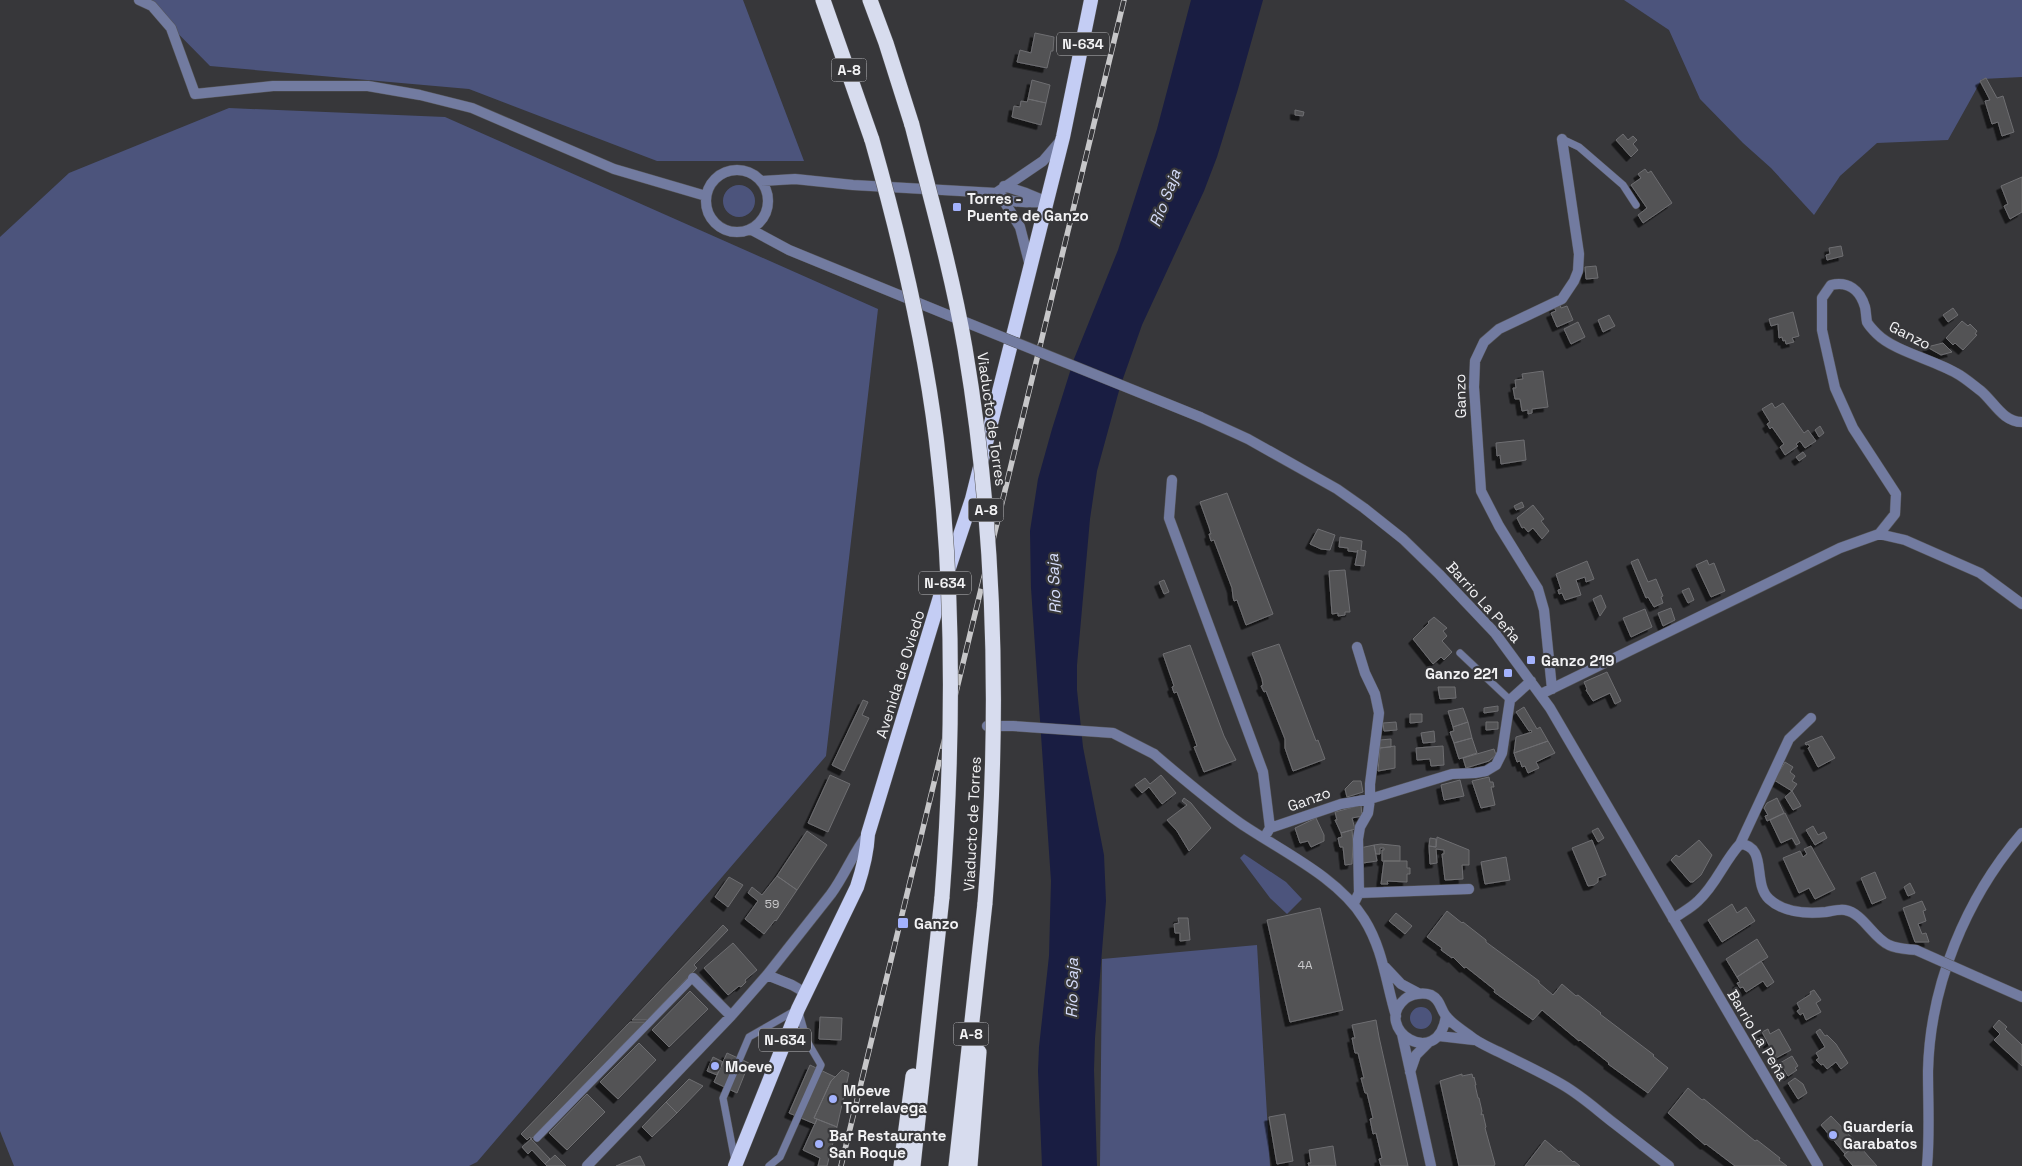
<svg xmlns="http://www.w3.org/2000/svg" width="2022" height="1166" viewBox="0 0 2022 1166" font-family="'Space Grotesk',sans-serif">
  <defs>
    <filter id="shadow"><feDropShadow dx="-4.5" dy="4.5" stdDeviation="0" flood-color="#0009"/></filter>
  </defs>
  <rect width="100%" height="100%" fill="#37373a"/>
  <!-- green -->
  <path fill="#4c547c" d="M145 0H743L804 161H657L469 89 210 66Z
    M1624 0H2022V77L1982 79 1948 140 1877 143 1840 176 1814 215 1771 168 1743 143 1700 99 1669 30Z
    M229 108 445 117 878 309 826 756 477 1162 469 1166H14L0 1131V237L69 173Z
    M723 201a16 16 0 1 1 32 0a16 16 0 1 1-32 0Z
    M1244 854 1286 882 1302 899 1287 914 1270 898 1240 858Z
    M1257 945 1270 1166H1100L1102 959Z
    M1410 1018a11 11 0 1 1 22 0a11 11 0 1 1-22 0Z"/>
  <!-- water -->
  <path fill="#191d42" d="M1191 0H1263L1238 89 1217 157 1204 191 1142 325 1120 387 1097 471 1090 519 1077 665V690L1083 747 1104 855 1106 901 1095 1038 1094 1070 1097 1166H1042L1038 1071 1039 1047 1049 956 1051 881 1031 588 1030 531 1038 479 1052 429 1074 359 1118 250 1157 129Z"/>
  <!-- building -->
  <path fill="#525255" stroke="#6e6e71" filter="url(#shadow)" d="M1035 33 1054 37 1053 51H1051L1047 68 1017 62 1020 50 1031 53Z
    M1986 78 1997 98 2003 96 2014 132 2002 136 1998 122 1992 124 1985 101 1990 100 1980 81Z
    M1032 80 1050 85 1046 103 1028 99Z
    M1028 99 1046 103 1041 125 1012 117 1014 106 1020 107 1021 101 1027 102Z
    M1295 110 1304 112 1303 116 1295 115Z
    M1623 134 1628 140 1633 136 1637 140 1633 144 1638 150 1631 157 1616 140Z
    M1645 169 1648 173 1651 171 1672 203 1643 223 1638 215 1647 208 1631 185 1641 178 1638 174Z
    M2022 177V212L2010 219 2004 206 2008 204 2001 186Z
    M1841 246 1843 256 1827 260 1826 255 1830 254 1829 248Z
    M1596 266 1598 278 1586 279 1585 267Z
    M1560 305 1561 308 1567 306 1573 320 1557 327 1551 313 1556 311 1554 307Z
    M1953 308 1958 315 1948 322 1943 315Z
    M1793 312 1799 336 1792 338 1794 342 1786 344 1785 340 1783 341 1782 337 1779 338 1778 324 1771 326 1769 319Z
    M1609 315 1615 326 1603 332 1598 320Z
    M1962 321 1968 326 1970 324 1977 331 1975 334 1977 335 1963 350 1955 343 1953 345 1946 338Z
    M1578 322 1585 337 1571 344 1564 329Z
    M1943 343 1952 352 1941 355 1927 347Z
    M1543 371 1548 407 1532 409V413L1528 414V410L1522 411 1520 399H1515L1513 388H1516L1515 380 1523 379 1522 374Z
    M1772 403 1775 408 1783 403 1804 433 1808 430 1816 441 1805 448 1800 441 1796 444 1798 446 1785 455 1780 447 1784 444 1772 427 1770 429 1767 424 1770 422 1762 409Z
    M1820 426 1824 433 1819 437 1815 430Z
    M1524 440 1526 460 1501 464 1500 455 1497 456 1496 443Z
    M1803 452 1806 456 1799 461 1796 457Z
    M1227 493 1273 614 1246 625 1237 600 1234 601 1233 597 1232 588 1214 540 1211 541 1209 534H1211L1209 527 1200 502Z
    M1522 502 1524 507 1516 510 1514 506Z
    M1533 505 1544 519 1541 521 1549 531 1542 539 1533 528 1528 532 1524 527 1522 528 1517 518Z
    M1318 529 1335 535 1330 550 1321 549 1310 544Z
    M1340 537 1362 541 1361 550 1366 551 1364 566 1355 565 1358 550 1357 552 1348 551V548L1339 547Z
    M1638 559 1648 582 1656 579 1663 596 1661 597 1663 603 1654 607 1648 597 1646 598 1631 562Z
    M1707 560 1709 565 1714 563 1725 591 1711 597 1696 565Z
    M1587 561 1594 579 1586 582 1585 577 1576 580 1581 595 1565 600 1562 593 1559 594 1558 590 1561 589 1556 574Z
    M1345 570 1350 612H1345V615L1338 616V613L1332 614 1329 571Z
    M1164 580 1169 592 1164 594 1159 582Z
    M1689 588 1694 600 1688 603 1682 591Z
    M1601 595 1606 607 1600 616 1593 599Z
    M1671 608 1675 620 1663 626 1658 613Z
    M1645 609 1652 627 1631 637 1623 618Z
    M1434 617 1447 628 1443 631 1447 636 1442 641 1452 652 1444 660 1441 657 1433 664 1413 639 1429 623 1428 622Z
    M1279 644 1316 741 1318 740 1325 759 1296 770 1293 771 1285 748V739L1266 691 1264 692 1261 686 1263 685 1262 679 1252 653Z
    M1190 645 1224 736 1236 760 1204 772 1194 747 1197 746 1195 740 1177 692 1174 693 1172 687 1174 686 1172 680 1163 654Z
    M1607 672 1621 701 1615 704 1610 693 1593 701 1586 690 1587 689 1584 682Z
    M1438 687H1455L1456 698 1440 699Z
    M863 700 868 702 862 715 869 718 844 771 832 765Z
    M1498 706V711L1484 713V708Z
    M1524 707 1537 729 1540 727 1548 741 1514 753 1516 737 1532 732 1531 730 1529 731 1516 712Z
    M1463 708 1468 722 1453 727 1448 711Z
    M1410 714H1422V722L1410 723Z
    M1396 722 1397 730 1384 731 1383 723Z
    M1468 722 1472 738 1454 743 1450 732 1454 731 1453 727Z
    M1486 722H1498V729L1486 730Z
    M1434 731 1435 742 1423 743 1421 733Z
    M1822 736 1835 758 1818 767 1808 748 1810 747 1808 744 1806 745 1805 743Z
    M1472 738 1477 753 1459 759 1454 743Z
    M1391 739V747L1380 748V740Z
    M1548 741 1555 753 1536 762 1539 768 1528 773 1525 766 1522 767 1520 761 1517 762 1514 753Z
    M1395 746V768L1378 771 1380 748Z
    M1443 746 1444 765 1431 766 1430 759 1417 760 1416 748Z
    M1494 749 1496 755 1489 761 1466 768 1463 758Z
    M1785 762 1793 767 1790 772 1795 776 1792 781 1797 784 1792 791 1801 806 1793 810 1785 797 1792 791 1774 780Z
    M830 775 850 784 828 832 808 823Z
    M1161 775 1176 793 1162 804 1149 787 1142 793 1135 785 1145 778 1150 784Z
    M1489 777 1490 782H1493L1494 787H1491L1495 805 1481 808 1472 781Z
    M1460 780 1464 796 1444 800 1441 785Z
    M1353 781H1361L1363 792 1347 797 1345 789Z
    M1184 798 1191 803 1211 828 1189 851 1177 831 1167 820 1187 805 1182 801Z
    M1777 798 1784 813 1767 821 1765 816 1768 815 1764 808 1767 803Z
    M1361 805 1362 816 1352 818 1355 829 1341 833 1335 820H1337L1335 812Z
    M1785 813 1800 843 1796 845 1792 838 1781 843 1770 820Z
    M1316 818 1324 835V841L1311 847 1308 841 1300 843 1295 828Z
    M1813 826 1818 835 1824 832 1827 838 1815 845 1806 830Z
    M1598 828 1604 838 1598 842 1592 831Z
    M1352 830 1353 844 1352 864 1345 865 1343 847H1340L1338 838 1342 837 1341 833Z
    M807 831 827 845 797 890 777 876Z
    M1437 837 1469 850V865H1462L1463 879 1445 880 1442 854H1444V850L1436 849 1437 863 1430 864 1429 846 1436 847Z
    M1430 838 1436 839V847L1429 846Z
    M1592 840 1606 875 1598 878V882L1594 885 1588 886 1572 848Z
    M1699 840 1712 855 1701 875 1693 882H1690L1671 860 1676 855 1679 857Z
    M1381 844 1400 846V861H1382V850H1384V848H1380V854H1376L1374 845Z
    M1374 845 1377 861 1363 863 1360 848Z
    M1811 846 1835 889 1815 899 1809 888 1799 893 1783 858 1800 851 1803 857 1807 854 1804 849Z
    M1506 857 1510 880 1485 884 1481 862Z
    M1384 861H1407V868H1410V874H1407V882L1387 881 1388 884H1381Z
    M1875 872 1886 898 1872 904 1861 878Z
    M777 876 797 890 776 921 775 920 764 934 745 919 758 901 748 893 752 887 762 895Z
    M729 877 743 885 728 907 715 897Z
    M1910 883 1915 893 1908 896 1904 887Z
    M1922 901 1926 910 1923 911 1926 921 1918 924 1922 934 1926 933 1929 942H1915L1903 908Z
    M1732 904 1737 913 1746 907 1755 921 1722 942 1708 920Z
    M1320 908 1343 1010 1290 1022 1267 920Z
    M1447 911 1462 923 1463 922 1486 940V942L1539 981V983L1553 995 1562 984 1576 996 1578 995 1601 1013 1600 1014 1654 1055 1653 1056 1668 1068 1648 1093 1608 1064 1609 1063 1580 1040 1579 1041 1542 1010 1533 1020 1494 992 1495 990 1466 967 1464 968 1453 957 1452 958 1441 950 1442 948 1427 937Z
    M1396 913 1412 926 1405 934 1389 921Z
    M1178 918H1188L1190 940 1180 941V933H1175L1174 924 1179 923Z
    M723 925 728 930 694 965 697 968 647 1020H632Z
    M1757 939 1768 957 1737 977 1726 959Z
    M733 943 757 970 745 980 746 982 741 987 739 986 728 995 704 968Z
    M1761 961 1774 982 1767 987 1763 981 1746 992 1743 987 1740 988 1737 983 1740 982 1737 977Z
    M1814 990 1821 1000 1816 1003 1821 1012 1806 1020 1803 1013 1800 1015 1797 1011 1800 1009 1797 1003 1811 994 1810 992Z
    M690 991 708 1009 669 1047 652 1030Z
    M820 1017 842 1018 841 1040 819 1039Z
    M1376 1020 1379 1037 1408 1166H1381L1379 1159 1382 1158 1376 1133 1373 1134 1370 1119 1373 1118 1367 1093H1365L1361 1078H1364L1358 1053H1355L1352 1038H1355L1352 1025Z
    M1999 1020 2007 1027 2005 1029 2022 1045V1066L1994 1040 2000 1034 1993 1027Z
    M630 1022H645L531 1139 530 1137 527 1140 521 1134Z
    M1768 1029 1770 1034 1779 1029 1791 1050 1776 1058 1762 1032Z
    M1820 1029 1825 1036 1827 1035 1836 1044 1848 1063 1841 1069 1836 1062 1827 1069 1823 1064 1821 1065 1816 1060 1819 1058 1816 1053 1825 1047 1816 1032Z
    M639 1043 656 1060 618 1099 600 1082Z
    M727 1053 749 1063 737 1093 714 1082Z
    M1792 1056 1798 1066 1795 1068 1797 1070 1788 1076 1780 1063Z
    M713 1057 723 1062 717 1075 707 1071Z
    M810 1065 835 1077 831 1081 814 1118 817 1119 815 1124 789 1113Z
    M842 1070 849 1073 837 1127 814 1118 831 1081Z
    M1462 1074V1076L1472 1074 1473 1078 1474 1077 1476 1085H1475L1478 1098H1479L1482 1111 1481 1115 1483 1114 1486 1127 1485 1128 1495 1164 1494 1166H1459L1440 1081Z
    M1795 1078 1803 1084 1807 1093 1798 1099 1788 1083Z
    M689 1079 703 1086 677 1113 666 1102Z
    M1688 1088 1702 1100 1704 1099 1755 1141 1757 1140 1780 1158 1779 1160 1787 1166H1735L1706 1144 1705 1145 1668 1113Z
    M587 1094 605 1112 567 1150 549 1133Z
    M666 1102 677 1113 652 1137 642 1127Z
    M1285 1114 1293 1161 1277 1164 1269 1117Z
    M1831 1116 1857 1143 1845 1154 1821 1125Z
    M817 1119 837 1127 827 1166H818L820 1158 803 1150Z
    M531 1139 550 1159 545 1164 532 1150 528 1154 522 1147Z
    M1545 1140 1559 1152 1560 1151H1561L1573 1162 1574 1161 1580 1166H1525Z
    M1857 1143 1869 1157 1877 1166H1853L1844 1155Z
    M1333 1146 1336 1166H1309L1308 1163H1311L1309 1150Z
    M555 1155 566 1166H547L545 1164Z
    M640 1156 645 1166H616Z"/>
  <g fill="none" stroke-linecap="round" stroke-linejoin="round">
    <defs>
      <path id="service" d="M1562 139 1579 147 1623 185 1636 205
        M1460 653 1510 700
        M537 1138 693 978
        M735 1161 723 1098 749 1037 798 1009 807 1041 821 1065 780 1157 769 1166"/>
      <path id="pedestrian" d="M987 726H1013L1113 733 1154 754"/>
      <path id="minor" d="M139 0 152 6 171 28 195 94 273 86H368L420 95 472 108 614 169 706 196
        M706 201a31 31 0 1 1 62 0a31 31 0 1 1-62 0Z
        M761 181 795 179 853 185 996 193C1010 205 1030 202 1047 202
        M1004 186 1026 193 1043 200
        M996 193 1043 161 1061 140
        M1002 198 1020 227 1030 266
        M750 229 789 250 948 315
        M1200 417 1248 439 1337 489 1364 508 1403 539 1439 574 1495 633 1550 708 1818 1166
        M1172 480 1169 518 1263 772 1270 828
        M1879 534 1905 540 1980 573 2022 604
        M1552 689 1544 610 1538 589 1499 526 1481 491 1474 387 1475 361 1484 342 1499 329 1562 299 1574 281 1578 271 1579 254 1562 139
        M1541 694 1840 548 1879 534 1895 514 1896 494 1853 428 1835 388 1822 330V298L1831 285C1848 281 1860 290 1865 307 1866 311 1866 317 1867 322 1869 326 1874 331 1877 334 1894 351 1934 360 1956 373 1964 377 1973 385 1981 391 1994 402 2003 422 2022 422
        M1154 754C1182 778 1210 802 1240 823 1281 851 1338 877 1364 919 1383 949 1386 983 1396 1016
        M1267 833 1270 828 1341 804 1370 799 1452 774 1475 773 1486 771 1496 765 1502 753 1510 700 1531 681
        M1740 844 1789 739 1811 718
        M1359 893 1469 889
        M1354 903 1359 893 1358 839 1360 827 1368 813 1370 799V784L1379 713 1375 694 1365 673 1357 647
        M1673 919C1681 913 1691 908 1698 901 1716 885 1724 861 1740 844 1768 846 1752 883 1769 899 1784 913 1806 914 1826 912 1832 911 1839 909 1845 910 1863 913 1873 938 1889 945 1897 949 1908 949 1916 950
        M1385 967 1401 984 1418 993
        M767 975 792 985 806 993
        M693 978 731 1016
        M1979 978 2022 997
        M1446 1016C1438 1072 1371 1028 1405 999 1411 994 1423 992 1431 995 1441 1000 1440 1009 1446 1016 1451 1023 1462 1030 1469 1035 1478 1043 1489 1047 1499 1052 1521 1063 1543 1073 1563 1085 1582 1096 1598 1111 1615 1124 1633 1138 1651 1152 1669 1166
        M1402 1034 1431 1166
        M1439 1036 1474 1040
        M1410 1072 1416 1055 1429 1042
        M587 1166 731 1016 767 975 831 894C845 875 853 853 868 834
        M1927 1166C1930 1134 1928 1103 1928 1071 1930 985 1966 898 2022 833"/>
      <path id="trunk" d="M735 1166 798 1009 857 887C863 869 867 853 868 834L946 577 972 499 1063 137 1091 0"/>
      <path id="motorway" d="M823 0 872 140
        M870 0 886 43 912 125
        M901 1166 913 1076
        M913 1166 942 897
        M956 1166 985 903
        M970 1166 979 1052"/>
    </defs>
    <!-- service casing -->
    <use href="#service" stroke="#555558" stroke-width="8"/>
    <!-- pedestrian casing -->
    <use href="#pedestrian" stroke="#555558" stroke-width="11"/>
    <!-- minor casing -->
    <use href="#minor" stroke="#555558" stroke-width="11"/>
    <!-- trunk casing -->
    <use href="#trunk" stroke="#555558" stroke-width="15"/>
    <!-- motorway casing -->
    <use href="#motorway" stroke="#555558" stroke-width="16"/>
    <!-- service -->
    <use href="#service" stroke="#727ba0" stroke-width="7"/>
    <!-- pedestrian -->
    <use href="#pedestrian" stroke="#727ba0" stroke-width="10"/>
    <!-- minor -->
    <use href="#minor" stroke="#727ba0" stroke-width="10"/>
    <!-- trunk -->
    <use href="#trunk" stroke="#c4cdf4" stroke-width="14"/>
    <!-- motorway -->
    <use href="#motorway" stroke="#d7dcee" stroke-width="15"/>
    <defs>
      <path id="rail" d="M841 1166 1124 0"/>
    </defs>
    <!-- rail casing -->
    <use href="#rail" stroke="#c7c7c9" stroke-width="5.5"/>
    <!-- rail -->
    <use href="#rail" stroke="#37373a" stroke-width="4" stroke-dasharray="11" stroke-linecap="butt"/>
    <defs>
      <path id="minor-bridge" d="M948 315 1200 417
        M1916 950 1979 978"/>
      <path id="motorway-bridge" d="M912 125C931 199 952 273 965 348 996 531 1000 717 985 903
        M872 140C902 246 928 355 939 463 955 608 953 752 942 897"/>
    </defs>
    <!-- minor-bridge casing -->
    <use href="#minor-bridge" stroke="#555558" stroke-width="11" stroke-linecap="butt"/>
    <!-- motorway-bridge casing -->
    <use href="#motorway-bridge" stroke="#555558" stroke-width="16" stroke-linecap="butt"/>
    <!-- minor-bridge -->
    <use href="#minor-bridge" stroke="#727ba0" stroke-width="10"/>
    <!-- motorway-bridge -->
    <use href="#motorway-bridge" stroke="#d7dcee" stroke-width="15"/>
  </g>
  <!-- markers -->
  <g fill="#a3b2fd" stroke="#37373a" stroke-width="2">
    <rect x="952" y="202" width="10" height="10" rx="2.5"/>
    <rect x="1526" y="655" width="10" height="10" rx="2.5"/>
    <rect x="1503" y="668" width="10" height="10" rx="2.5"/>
    <rect x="897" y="917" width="12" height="12" rx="2.5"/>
    <circle cx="715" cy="1066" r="5"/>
    <circle cx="833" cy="1099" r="5"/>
    <circle cx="1833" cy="1135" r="5"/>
    <circle cx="819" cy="1144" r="5"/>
  </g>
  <g text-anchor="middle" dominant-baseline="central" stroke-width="4.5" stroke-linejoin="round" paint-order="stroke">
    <!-- number labels -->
    <g font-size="12" fill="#cacacc">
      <text x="772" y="904">59</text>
      <text x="1305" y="965">4A</text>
    </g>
    <!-- shield labels -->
    <g fill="#37373a" stroke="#bababc" stroke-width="1">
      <rect x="1057" y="32.5" width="52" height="23" rx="4"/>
      <rect x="831.5" y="58.5" width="35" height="23" rx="4"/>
      <rect x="968.5" y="498.5" width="35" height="23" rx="4"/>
      <rect x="919" y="571.5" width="52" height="23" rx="4"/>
      <rect x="953.5" y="1022.5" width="35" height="23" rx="4"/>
      <rect x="759" y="1028.5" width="52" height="23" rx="4"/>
    </g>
    <g font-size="14" font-weight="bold" fill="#f2f2f4">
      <text x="1083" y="44">N-634</text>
      <text x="849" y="70">A-8</text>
      <text x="986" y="510">A-8</text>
      <text x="945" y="583">N-634</text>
      <text x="971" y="1034">A-8</text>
      <text x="785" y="1040">N-634</text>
    </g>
    <!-- poi labels -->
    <g font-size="15" font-weight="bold" fill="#f2f2f4" stroke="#37373a" text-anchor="start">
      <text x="967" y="198">Torres -<tspan x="967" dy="17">Puente de Ganzo</tspan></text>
      <text x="1541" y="660">Ganzo 219</text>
      <text x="1498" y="673" text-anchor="end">Ganzo 221</text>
      <text x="914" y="923">Ganzo</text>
      <text x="725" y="1066">Moeve</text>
      <text x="843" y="1090">Moeve<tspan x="843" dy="17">Torrelavega</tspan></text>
      <text x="1843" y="1126">Guardería<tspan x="1843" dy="17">Garabatos</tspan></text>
      <text x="829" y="1135">Bar Restaurante<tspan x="829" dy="17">San Roque</tspan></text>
    </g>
    <!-- street labels -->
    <g font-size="15" fill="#f2f2f4" stroke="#37373a">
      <text transform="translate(1910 335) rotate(27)">Ganzo</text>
      <text transform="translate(1460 396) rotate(-91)">Ganzo</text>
      <text transform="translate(992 419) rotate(82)">Viaducto de Torres</text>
      <text transform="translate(1484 602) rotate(48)">Barrio La Peña</text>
      <text transform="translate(900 674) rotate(-73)">Avenida de Oviedo</text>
      <text transform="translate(1309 799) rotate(-20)">Ganzo</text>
      <text transform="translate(972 824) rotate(-87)">Viaducto de Torres</text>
      <text transform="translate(1758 1035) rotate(59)">Barrio La Peña</text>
    </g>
    <!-- water labels -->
    <g font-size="16" font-style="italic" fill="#d6ddfa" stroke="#37373a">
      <text transform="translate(1165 198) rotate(-69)">Río Saja</text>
      <text transform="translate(1054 584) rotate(-93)">Río Saja</text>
      <text transform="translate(1072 988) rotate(-89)">Río Saja</text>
    </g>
  </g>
</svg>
